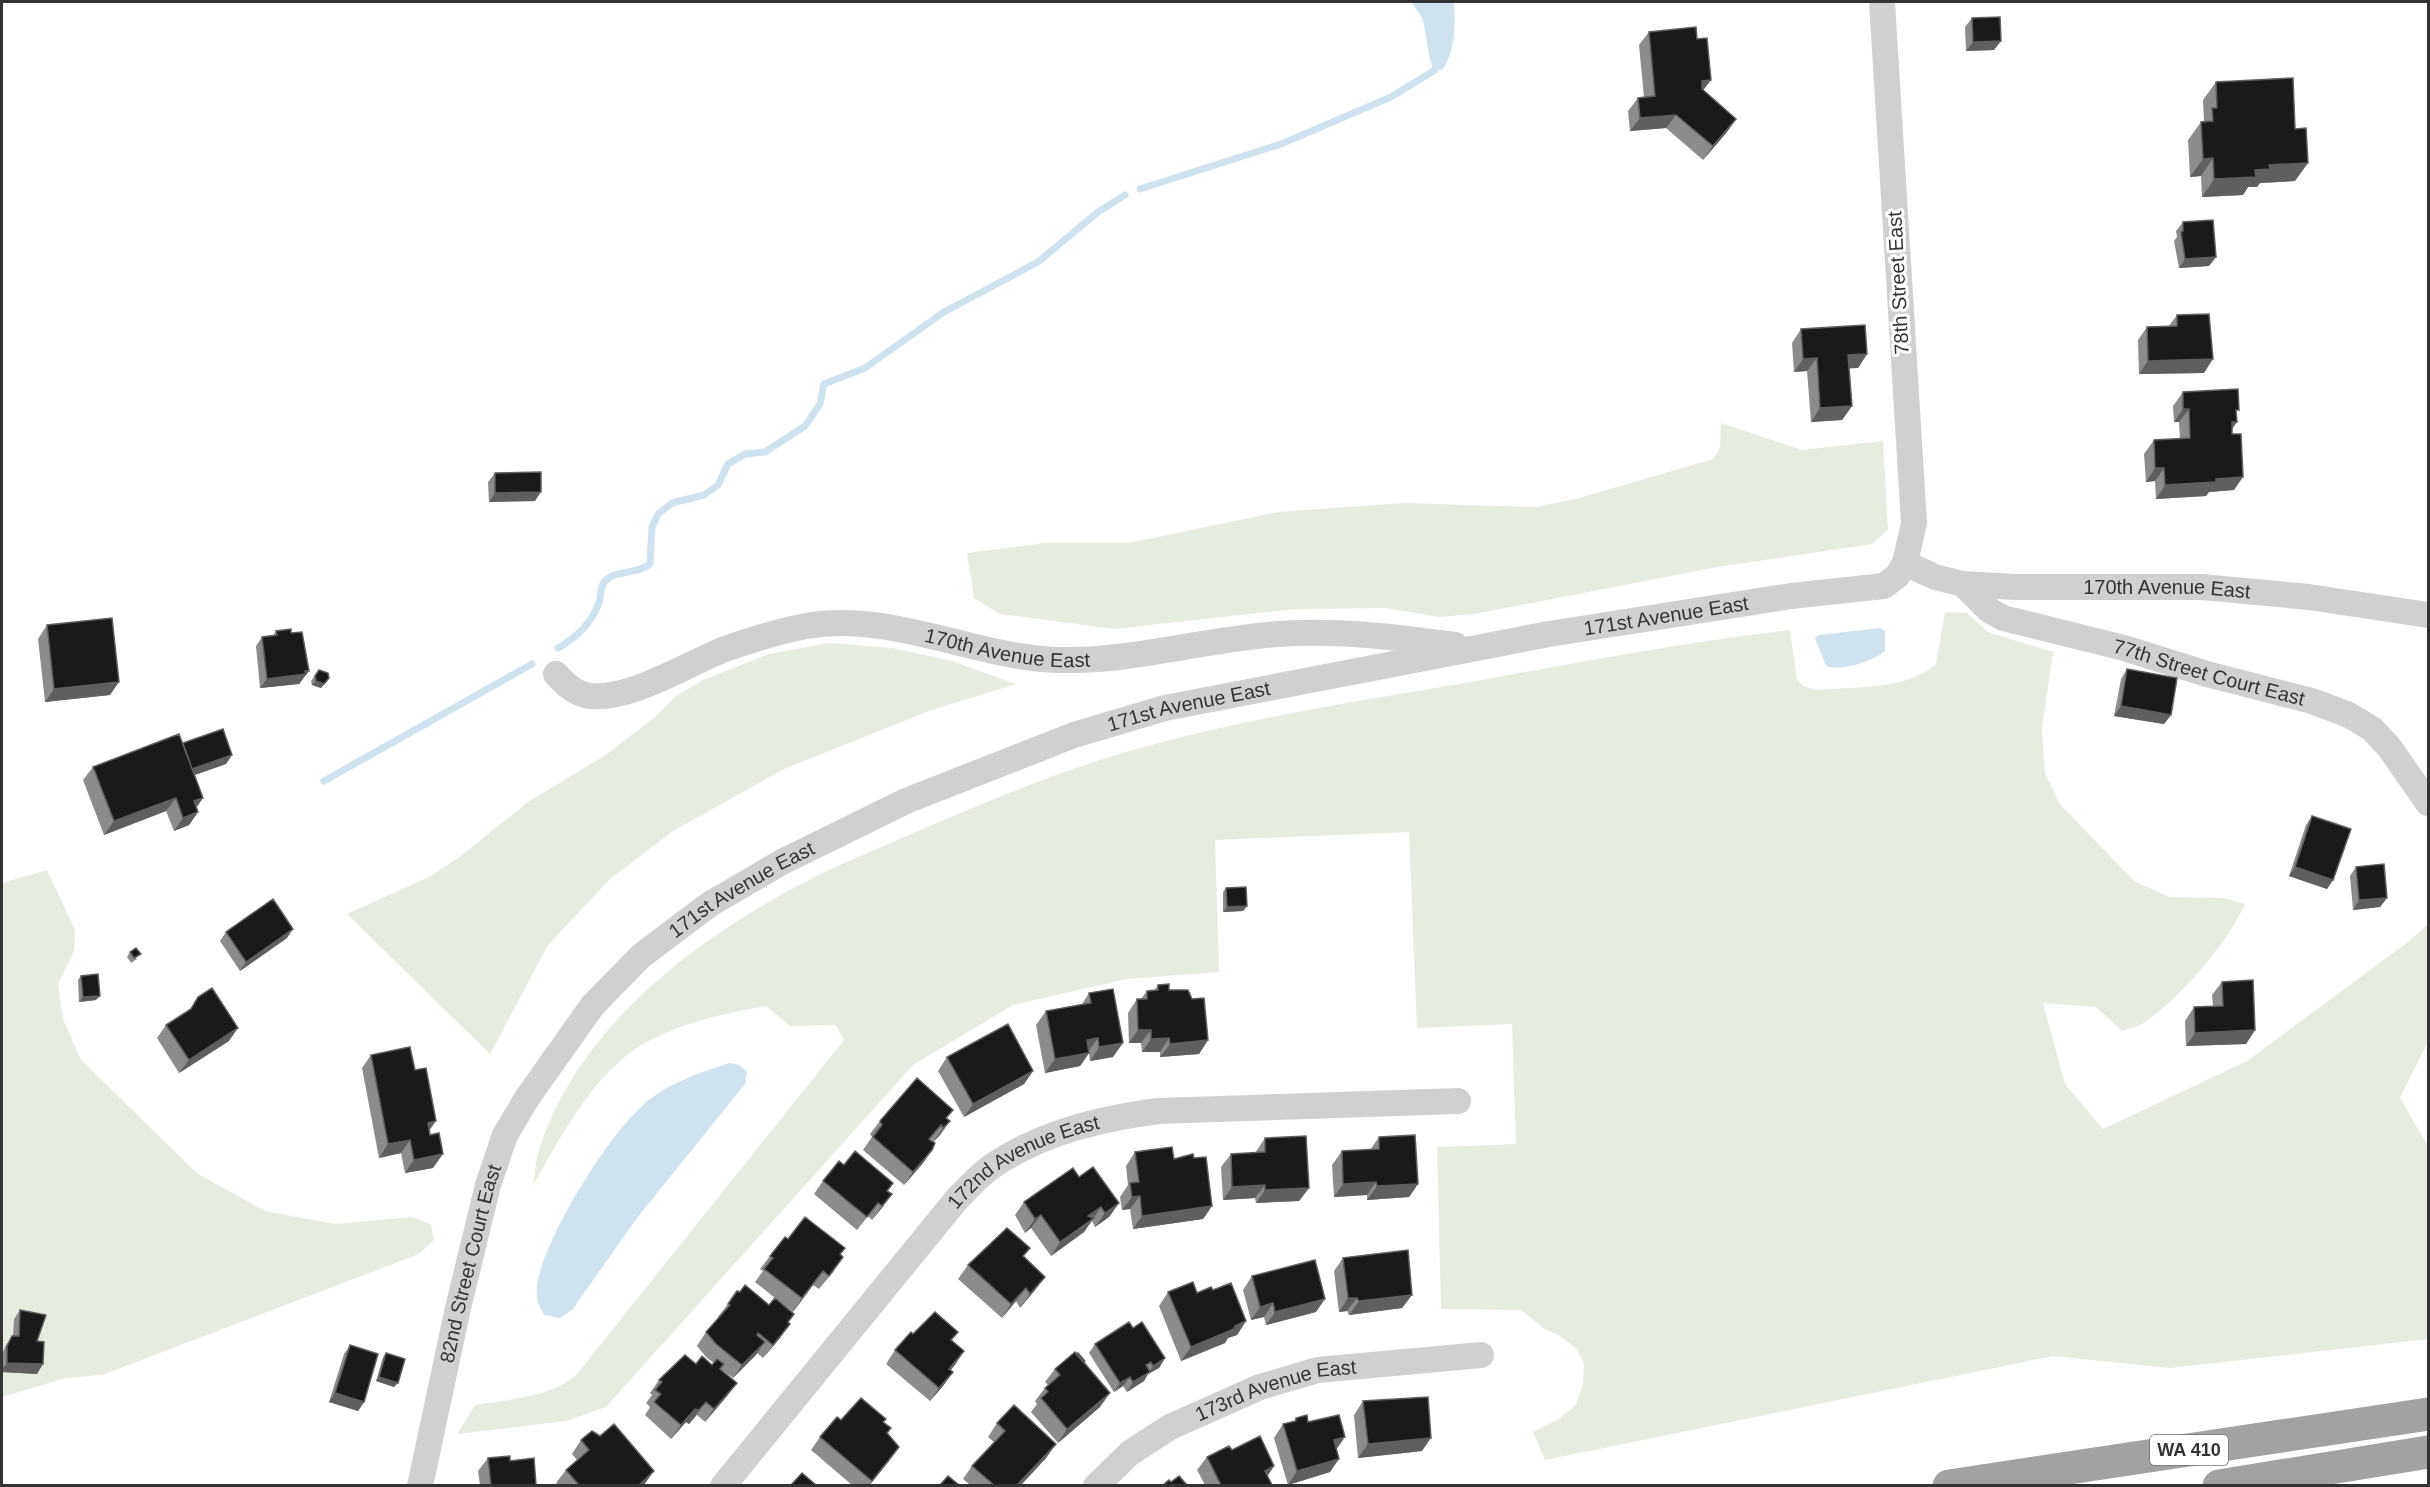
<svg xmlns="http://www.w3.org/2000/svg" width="2430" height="1487" viewBox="0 0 2430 1487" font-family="Helvetica,sans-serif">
  <rect width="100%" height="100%" fill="#fff"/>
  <!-- green -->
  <path fill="#e6ecdf" d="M1721 423 1802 450 1883 441 1888 530 1872 544 1717 567 1475 614 1439 617 1386 608 1295 609 1114 629 1000 614 974 598 967 553 1044 543H1129L1278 512 1404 503 1537 507 1579 498 1713 459 1720 447Z
    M1945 612 1967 613 1988 632 2053 652 2042 729 2045 773 2059 803 2134 881 2169 897 2224 898 2245 904C2227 944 2180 998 2144 1023 2138 1027 2129 1028 2122 1031L2096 1007 2043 1003 2065 1084 2103 1129 2247 1061 2408 942 2428 924V1042L2400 1098 2428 1146V1339L2169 1368 2053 1356 1545 1460 1533 1432 1559 1419 1576 1405 1583 1384 1584 1364 1577 1349 1560 1336 1543 1328 1521 1310 1441 1309 1437 1147 1516 1144 1512 1024 1417 1028 1409 832 1215 840 1219 972 1127 979 1013 1005 913 1065 606 1407 566 1421 457 1434 475 1405C508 1399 551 1398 577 1374L844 1040 836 1025 790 1026 766 1006C723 1014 678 1023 640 1046 593 1075 559 1139 533 1186 535 1175 535 1162 539 1150 579 1025 698 937 809 880 841 863 876 850 909 835 978 805 1047 776 1119 754 1237 719 1360 701 1482 680 1584 661 1686 642 1790 630L1797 679 1803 686 1816 690C1855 686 1905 691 1936 664Z
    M829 643 892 648 952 661 1016 684 929 711 784 769 673 831 610 879 548 945 490 1054 347 914 429 877 458 858 528 802 607 754 655 717 676 696 703 680 769 654Z
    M47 870 75 930 74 951 58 984 63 1019 81 1060 198 1174 265 1211 335 1224 411 1217 431 1224 434 1240 419 1254 102 1375 66 1378 2 1397V883Z"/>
  <!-- water -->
  <path fill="#cfe2ee" d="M1411 2H1454C1455 24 1456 52 1442 70H1435L1430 61 1423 19Z
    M1880 628 1885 631V651C1872 661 1842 672 1826 666L1815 638 1819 635Z
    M729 1063 739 1065 747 1072 745 1084 637 1218 572 1310 560 1318 544 1315C537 1304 535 1293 538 1280 548 1232 611 1129 650 1099 674 1081 702 1072 729 1063Z"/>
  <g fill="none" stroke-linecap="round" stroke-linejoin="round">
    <!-- stream -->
    <path stroke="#cfe2ee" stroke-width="7" d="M1140 189 1281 144 1391 97 1435 70 1436 62
      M558 648C577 637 591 624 599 603 601 597 600 589 603 584 612 569 637 575 650 564L652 527 658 514 672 503 704 495 718 485 728 464 745 454 765 452 805 426 820 404 824 384 865 368 944 312 1038 262 1098 212 1125 195
      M324 781 532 664"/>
    <!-- minor -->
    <g stroke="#d0d0d0" stroke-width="26">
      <path id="s1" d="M1905 563 1935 577 1963 584 2014 587H2202L2309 597 2428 615"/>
      <path id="s2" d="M1963 584 1989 610 2003 618 2124 648 2207 674 2312 701 2349 715 2372 729 2389 747 2428 803"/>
      <path id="s3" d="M556 674C565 684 575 694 590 696 631 700 687 664 725 649 751 640 779 631 806 626 892 611 972 657 1058 660 1132 662 1205 639 1279 634 1338 630 1396 637 1455 645"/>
      <path id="s4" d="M420 1486 458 1308 488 1185 505 1135 527 1098 593 1005 641 956 710 904 782 862 906 801 1074 735 1165 708 1549 634 1791 596 1884 586 1897 576 1905 563 1914 523 1882 2"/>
      <path id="s5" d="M723 1486 957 1199C968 1188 980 1174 994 1165 1043 1132 1100 1119 1158 1111L1458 1101"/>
      <path id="s6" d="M1096 1486 1130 1453 1170 1427 1260 1387 1318 1370 1481 1355"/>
    </g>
    <!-- trunk -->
    <path stroke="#a2a2a2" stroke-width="33" d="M1949 1486 2428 1414
      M2219 1486 2428 1452"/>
  </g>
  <!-- wall -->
  <path fill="#8c8c8c" d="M1972 18 1994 50 1966 51 1965 27Z
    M1649 32 1697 39 1711 80 1703 90 1736 119 1727 132 1703 160 1666 128 1630 131 1628 111 1638 98 1644 97 1639 45Z
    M2216 82 2295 181 2260 183 2257 187H2248L2243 195 2202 197 2201 176 2190 177 2188 140 2201 122H2203L2204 120 2203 100Z
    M2183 222 2216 257 2209 266 2179 268 2174 241 2177 237 2176 231Z
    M2177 315 2204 373 2139 374 2138 340 2147 327 2169 326Z
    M1801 329 1867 354 1858 368H1849L1852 406 1842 420 1811 422 1807 371 1794 372 1792 343Z
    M2183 392 2236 414 2237 422 2232 429 2234 490 2209 492 2206 496 2156 499 2155 481 2146 482 2144 454 2154 440 2180 439 2179 422H2174L2173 406Z
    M495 473 535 501 489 502 488 482Z
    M47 625 110 695 45 702 38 639Z
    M276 631 303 680H302L299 684 260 688 256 646 262 637 273 636Z
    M2127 669 2171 715 2164 724 2114 716 2121 679Z
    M319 670 329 678 321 688 312 685 311 681Z
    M183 743 232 755 226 764 195 775 203 798 196 807 198 812 189 825 174 831 166 811 104 835 83 780 93 767Z
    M2312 816 2333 880 2327 889 2289 876 2306 825Z
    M2356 867 2387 898 2380 907 2353 910 2350 876Z
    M1226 888 1247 906 1243 911 1223 912V892Z
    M226 932 287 938 240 971 220 941Z
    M130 952 137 959 131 963 127 957Z
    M81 976 96 1000 79 1002 78 980Z
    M2222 982 2255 1030 2246 1044 2186 1046 2185 1021 2194 1007 2213 1006 2212 995Z
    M1158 985 1169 990 1208 1040 1199 1054 1160 1057V1052H1142L1141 1043H1129L1128 1013 1137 999H1141L1147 991H1154Z
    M1089 993 1113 1057 1090 1061 1089 1053 1080 1066 1045 1073 1036 1025 1046 1011 1082 1004Z
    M198 997 229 1041 179 1073 157 1038 166 1025 190 1010Z
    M371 1055 415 1070 429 1131 433 1168 405 1173 401 1153 379 1158 362 1068Z
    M947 1057 1033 1071 1024 1084 964 1117 938 1071Z
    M947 1119 940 1135 933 1142 932 1139 931 1140 932 1150 923 1163 904 1185 863 1150 872 1137 870 1134 880 1121Z
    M1379 1137 1418 1184 1409 1197 1367 1200V1195L1334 1197 1332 1165 1342 1151 1370 1150Z
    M1265 1138 1309 1188 1299 1201 1256 1203 1255 1198 1223 1200 1221 1167 1231 1154 1255 1153Z
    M1135 1152 1174 1159 1194 1158 1212 1206 1203 1219 1133 1229 1130 1209 1122 1210 1120 1197 1128 1185 1126 1166Z
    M844 1165 892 1194 872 1220 868 1216 857 1230 814 1194 823 1181Z
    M1024 1202 1119 1203 1109 1217 1095 1227 1092 1221 1084 1232 1051 1256 1031 1228 1025 1233 1015 1215Z
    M788 1239 845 1248 840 1255 834 1271 819 1289 813 1285 793 1312 775 1298 788 1323 780 1338 763 1358 757 1353 733 1378 721 1369 737 1383 727 1396 705 1422 697 1415 689 1424 686 1422 671 1439 645 1415 650 1407 646 1403 652 1395 650 1393 659 1380 696 1364 712 1365 714 1363 706 1357 697 1346 706 1332 719 1318 718 1317 728 1304 769 1305 775 1298 755 1282 763 1271 760 1269 770 1256Z
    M1024 1256 1045 1277 1035 1290 1020 1308 1016 1301 1002 1318 958 1279 968 1265Z
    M1343 1258 1412 1295 1402 1308 1349 1315 1347 1311 1339 1312 1334 1271Z
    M1252 1276 1316 1312 1266 1325 1264 1317 1251 1320 1243 1290Z
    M1213 1290 1246 1321 1237 1335 1228 1338 1225 1343 1181 1361 1159 1306 1168 1292 1197 1293Z
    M20 1310 37 1341V1374L2 1372V1354L6 1345 13 1336 14 1319Z
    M1133 1328 1165 1358 1159 1368 1148 1374 1144 1381 1127 1392 1123 1386 1114 1392 1089 1353 1095 1344Z
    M913 1334 952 1340 964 1351 950 1370 953 1372 943 1386 930 1401 886 1364 895 1350Z
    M350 1345 364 1402 358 1411 329 1402 344 1354Z
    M386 1353 394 1387 376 1381 383 1357Z
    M1076 1354 1084 1363 1100 1407 1058 1443 1031 1412 1037 1404 1035 1401 1045 1388 1048 1385 1045 1382 1055 1369Z
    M1363 1401 1422 1451 1358 1458 1354 1415Z
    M1296 1418 1308 1422 1336 1449 1330 1472 1288 1485 1274 1438 1283 1424 1294 1421Z
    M841 1420 887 1434 889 1461 870 1485H852L811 1450 820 1437Z
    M997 1423 1056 1444 1046 1458 1021 1485H970L963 1479 972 1466 994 1442 988 1437Z
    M581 1440 644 1485H558L556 1483 566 1470 577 1460 572 1454Z
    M1232 1450 1274 1466 1267 1476 1272 1485H1205L1197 1470 1207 1457Z
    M488 1458 510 1461 536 1485H480L478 1471Z"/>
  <!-- shaded-wall -->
  <path fill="#5f5f5f" d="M2001 41 1994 50 1966 51 1973 42Z
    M1711 80 1701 93 1702 81Z
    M1676 115 1666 128 1630 131 1640 118Z
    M1736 119 1727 132 1703 160 1713 146Z
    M2213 158 2201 176 2190 177 2203 159Z
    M2308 163 2295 181 2260 183 2257 187H2248L2243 195 2202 197 2214 179 2255 170 2269 165Z
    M2216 257 2209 266 2179 268 2185 259Z
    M1867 354 1858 368 1839 369 1848 355Z
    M1817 358 1807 371 1794 372 1803 359Z
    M2213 359 2204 373 2139 374 2148 361Z
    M1852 406 1842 420 1811 422 1820 408Z
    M2183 409H2189L2179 422H2174Z
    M2232 422H2237L2227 435Z
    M2155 468H2164L2155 481 2146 482Z
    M2243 477 2234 490 2209 492 2206 496 2156 499 2165 485 2216 479Z
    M541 492 535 501 489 502 495 493Z
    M305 671H309L299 684 260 688 267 679Z
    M316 681 324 684 321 688 312 685Z
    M119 682 110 695 45 702 54 689Z
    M2121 706 2171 715 2164 724 2114 716Z
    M232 755 226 764 183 779 190 770Z
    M176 798 166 811 104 835 114 821Z
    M203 798 194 811V801Z
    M198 812 189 825 174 831 183 818Z
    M2295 867 2333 880 2327 889 2289 876Z
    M2387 898 2380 907 2353 910 2359 900Z
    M1247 906 1243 911 1223 912 1227 907Z
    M293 929 287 938 240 971 246 962Z
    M100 996 96 1000 79 1002 83 997Z
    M238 1028 229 1041 179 1073 189 1060Z
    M1138 1030H1151L1141 1043H1129Z
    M2255 1030 2246 1044 2186 1046 2195 1033Z
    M1098 1038 1088 1052 1087 1040Z
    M1169 1038 1160 1052H1142L1151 1039Z
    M1208 1040 1199 1054 1160 1057 1170 1044Z
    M1123 1043 1113 1057 1090 1061 1099 1047Z
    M1089 1053 1080 1066 1045 1073 1055 1059Z
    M1033 1071 1024 1084 964 1117 973 1104Z
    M436 1121 426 1135 428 1123Z
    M950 1121 940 1135 933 1142 943 1128Z
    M410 1140 401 1153 379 1158 388 1144Z
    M932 1150 923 1163 904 1185 913 1172Z
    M443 1154 433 1168 405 1173 414 1160Z
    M1376 1182 1367 1195 1334 1197 1343 1184Z
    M1418 1184 1409 1197 1367 1200 1377 1186Z
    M1265 1185 1255 1198 1223 1200 1232 1187Z
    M1309 1188 1299 1201 1256 1203 1265 1190Z
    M892 1194 882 1208 872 1220 882 1206Z
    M1140 1196 1130 1209 1122 1210 1132 1197Z
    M1119 1203 1109 1217 1095 1227 1105 1213Z
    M1212 1206 1203 1219 1133 1229 1142 1216Z
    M1101 1207 1084 1232 1051 1256 1060 1242 1088 1216Z
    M1041 1215 1031 1228 1025 1233 1035 1219Z
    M823 1271 813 1285 793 1312 802 1298Z
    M1045 1277 1035 1290 1020 1308 1030 1294Z
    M1026 1288 1016 1301 1002 1318 1011 1304Z
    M1412 1295 1402 1308 1349 1315 1359 1301Z
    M1348 1298H1357L1347 1311 1339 1312Z
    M1325 1299 1316 1312 1266 1325 1275 1312Z
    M1273 1303 1264 1317 1251 1320 1260 1307Z
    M1246 1321 1237 1335 1228 1338 1225 1343 1181 1361 1191 1347Z
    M790 1324 780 1338 763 1358 773 1345Z
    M765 1342 756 1355 733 1378 742 1365Z
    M964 1351 955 1365 940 1383 949 1369Z
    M1165 1358 1159 1368 1148 1374 1144 1381 1127 1392 1133 1382 1149 1372 1153 1366Z
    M7 1363 43 1364 37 1374 2 1372V1370Z
    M953 1372 943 1386 930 1401 939 1388Z
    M379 1377 398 1383 394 1387 376 1381Z
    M1130 1377 1123 1386 1114 1392 1120 1383Z
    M737 1383 727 1396 705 1422 714 1409Z
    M335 1393 364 1402 358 1411 329 1402Z
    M1110 1393 1100 1407 1058 1443 1067 1429Z
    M706 1402 689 1424 686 1422 671 1439 681 1425 695 1409Z
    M1345 1437 1336 1450 1334 1440Z
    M1431 1438 1422 1451 1358 1458 1368 1444Z
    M1056 1444 1046 1458 1021 1485H1017Z
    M899 1447 889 1461 869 1485 872 1481Z
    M1339 1459 1330 1472 1288 1485 1297 1471Z
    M1274 1466 1265 1480V1471Z
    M654 1471 644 1485H639Z"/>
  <!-- building -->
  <path fill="#1a1a1a" stroke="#5f5f5f" stroke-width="1.5" d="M2000 17 2001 41 1973 42 1972 18Z
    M1696 27 1697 39 1707 38 1711 80 1702 81V89L1736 119 1713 146 1676 115 1640 118 1638 98 1655 96 1649 32Z
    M2293 78 2295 129 2306 128 2308 163 2269 165 2270 169 2255 170 2256 177 2214 179 2213 158 2203 159 2201 122 2213 121 2212 108H2217L2216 82Z
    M2213 220 2216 257 2185 259 2181 232 2183 231V222Z
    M2209 314 2213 359 2148 361 2147 327 2177 326V315Z
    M1865 325 1867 354 1848 355 1852 406 1820 408 1817 358 1803 359 1801 329Z
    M2238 389 2239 410H2236L2237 422H2232V434H2241L2243 477 2216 479V482L2165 485 2164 468H2155L2154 440 2190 438 2189 409H2183V392Z
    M541 472V492L495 493V473Z
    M112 618 119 682 54 689 47 625Z
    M291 629V633L302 632 309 671H305L306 674 267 679 262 637 277 635 276 631Z
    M2127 669 2177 678 2171 715 2121 706Z
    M319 670 328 673 329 678 324 684 316 681 315 676Z
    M223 729 232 755 192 769 183 743Z
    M179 734 203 798 194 801 198 812 183 818 176 798 114 821 93 767Z
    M2312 816 2351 829 2333 880 2295 867Z
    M2384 864 2387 898 2359 900 2356 867Z
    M1246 887 1247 906 1227 907 1226 888Z
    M273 899 293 929 246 962 226 932Z
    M136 948 141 954 134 958 130 952Z
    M98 974 100 996 83 997 81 976Z
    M2253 980 2255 1030 2195 1033 2194 1007 2223 1006 2222 982Z
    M1169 984V990H1188L1192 999 1204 998 1208 1040 1170 1044 1169 1038 1151 1039V1030H1138L1137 999H1147V991L1158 990V985Z
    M212 988 238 1028 189 1060 166 1025 191 1009 198 997Z
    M1113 989 1123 1043 1099 1047 1098 1038 1087 1040 1089 1053 1055 1059 1046 1011 1091 1003 1089 993Z
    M1008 1024 1033 1071 973 1104 947 1057Z
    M410 1047 415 1070 426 1068 436 1121 428 1123 430 1135 439 1133 443 1154 414 1160 410 1140 388 1144 371 1055Z
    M917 1078 953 1110 946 1118 950 1121 943 1128 941 1125 929 1139 935 1143 932 1150 913 1172 873 1137 882 1125 880 1121Z
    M1415 1135 1418 1184 1377 1186 1376 1182 1343 1184 1342 1151 1379 1149V1137Z
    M1306 1136 1309 1188 1265 1190V1185L1232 1187 1231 1154 1265 1152V1138Z
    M1172 1147 1174 1159 1193 1154 1194 1158 1206 1157 1212 1206 1142 1216 1140 1196 1132 1197 1130 1183 1139 1182 1135 1152Z
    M855 1151 893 1183 887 1191 892 1194 882 1206 878 1203 867 1217 823 1181 839 1161 844 1165Z
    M1093 1167 1119 1203 1105 1213 1101 1207 1088 1216 1094 1218 1060 1242 1041 1215 1035 1219 1024 1202 1073 1168 1079 1177Z
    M805 1217 845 1248 840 1254 843 1257 829 1276 823 1271 802 1298 764 1269 773 1258 770 1256 785 1237 788 1239Z
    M1007 1228 1030 1248 1023 1256 1045 1277 1030 1294 1026 1288 1011 1304 968 1265Z
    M1408 1250 1412 1295 1359 1301 1357 1298H1348L1343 1258Z
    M1315 1260 1325 1299 1275 1312 1273 1303 1260 1307 1252 1276Z
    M1193 1282 1197 1293 1211 1287 1213 1290 1231 1283 1246 1321 1235 1326 1234 1329 1191 1347 1168 1292Z
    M745 1285 769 1305 775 1298 794 1314 788 1322 790 1324 773 1345 758 1333 757 1335 765 1342 742 1365 716 1344 706 1332 730 1305 728 1304 737 1291 740 1292Z
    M20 1310 46 1315 37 1341 44 1342 43 1364 7 1363V1346L12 1336H19Z
    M935 1312 958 1332 951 1340 964 1351 949 1369 953 1372 939 1388 895 1350 911 1332 913 1334Z
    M1129 1322 1133 1328 1142 1322 1165 1358 1153 1366 1151 1362 1146 1365 1150 1372 1133 1382 1130 1377 1120 1383 1095 1344Z
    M350 1345 378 1354 364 1402 335 1393Z
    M1075 1352 1110 1393 1067 1429 1041 1398 1048 1392 1045 1388 1060 1375 1055 1369Z
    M386 1353 405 1359 398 1383 379 1377Z
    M1078 1353 1085 1361 1084 1363 1076 1354Z
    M685 1355 696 1364 702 1356 712 1365 717 1359 724 1364 720 1369 737 1383 714 1409 706 1402 699 1410 695 1409 681 1425 654 1402 661 1394 655 1390 662 1382 659 1380Z
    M1428 1397 1431 1438 1368 1444 1363 1401Z
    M861 1398 886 1419 883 1422 891 1428 887 1433 899 1447 872 1481 820 1437 837 1417 841 1420Z
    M1014 1405 1056 1444 1017 1485H994L972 1466 1005 1431 997 1423Z
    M1307 1415 1308 1422 1339 1415 1345 1437 1334 1440 1339 1459 1297 1471 1283 1424 1296 1421V1418Z
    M614 1424 654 1471 639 1485H579L566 1470 589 1450 581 1440 592 1431 600 1436Z
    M1260 1436 1274 1466 1265 1471 1272 1485H1221L1207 1457 1229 1446 1232 1450Z
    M510 1456V1461L534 1458 536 1485H491L488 1458Z
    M802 1473 816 1485H791Z
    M948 1476 959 1485H940Z
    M1179 1476 1187 1485H1163L1169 1480 1171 1482Z"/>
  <g text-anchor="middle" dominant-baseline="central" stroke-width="6" stroke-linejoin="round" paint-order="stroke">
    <!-- shield labels -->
    <rect fill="#fff" stroke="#707070" stroke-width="1.5" x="2150" y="1435" width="78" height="30" rx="4.5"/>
    <g font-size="18" font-weight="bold" fill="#333">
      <text x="2189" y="1450">WA 410</text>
    </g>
    <!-- street labels -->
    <g font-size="20" fill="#333" stroke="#fff">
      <text transform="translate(1898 283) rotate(-93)">78th Street East</text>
      <text stroke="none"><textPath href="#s1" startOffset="266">170th Avenue East</textPath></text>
      <text stroke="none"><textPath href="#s4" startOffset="1680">171st Avenue East</textPath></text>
      <text stroke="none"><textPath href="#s3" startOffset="474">170th Avenue East</textPath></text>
      <text stroke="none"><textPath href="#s2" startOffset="266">77th Street Court East</textPath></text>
      <text stroke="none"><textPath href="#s4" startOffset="1194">171st Avenue East</textPath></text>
      <text stroke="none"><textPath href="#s4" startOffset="708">171st Avenue East</textPath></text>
      <text stroke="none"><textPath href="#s5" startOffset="448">172nd Avenue East</textPath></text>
      <text stroke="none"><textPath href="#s4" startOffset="228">82nd Street Court East</textPath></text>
      <text stroke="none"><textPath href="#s6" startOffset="208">173rd Avenue East</textPath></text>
    </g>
  </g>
  <!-- border -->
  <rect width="2430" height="1487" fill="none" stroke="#333333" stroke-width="6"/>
</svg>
